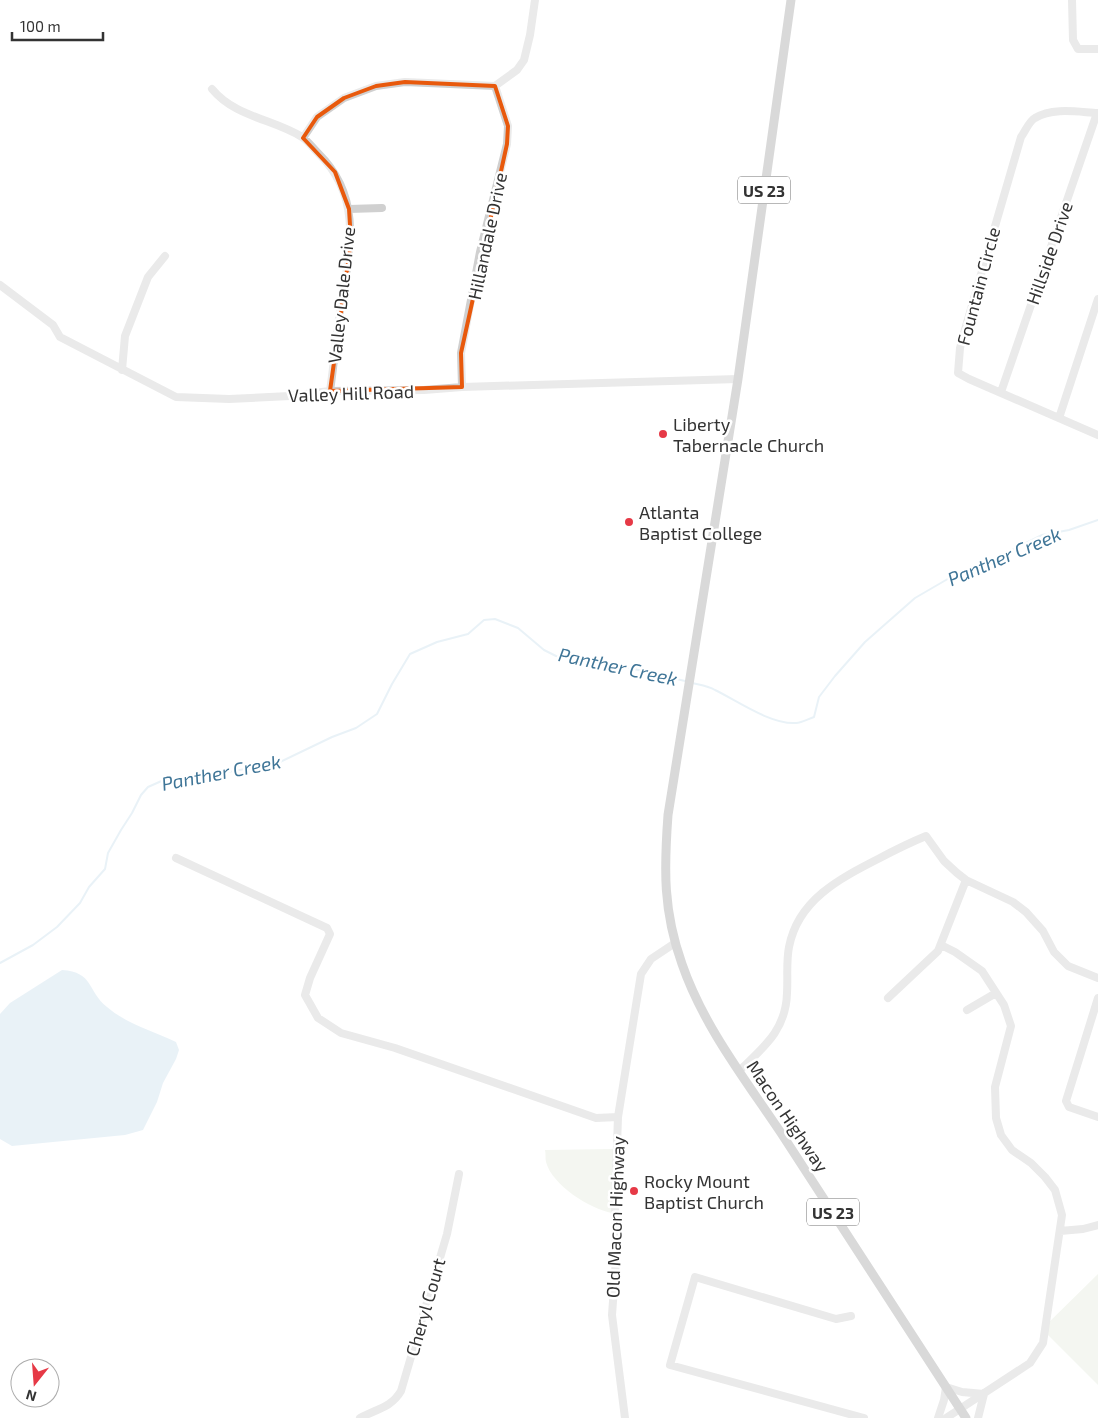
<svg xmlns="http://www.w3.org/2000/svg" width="1098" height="1418" viewBox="0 0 1098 1418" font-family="'Exo 2',sans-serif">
  <rect width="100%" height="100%" fill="#fff"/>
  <!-- green -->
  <path fill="#e6ecdf" d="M614 1149 612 1213C590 1209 552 1185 546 1162 545 1158 546 1154 545 1150Z
    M1098 1274V1385L1042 1329Z"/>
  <!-- water -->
  <path fill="#cfe2ee" d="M62 970C94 972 87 991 107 1007 127 1024 153 1031 176 1042L179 1050 176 1059 163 1083 157 1102 143 1130 125 1135 12 1146 0 1139V1014L10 1003Z"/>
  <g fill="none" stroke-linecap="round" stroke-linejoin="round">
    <!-- stream -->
    <path stroke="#cfe2ee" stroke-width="2" d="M692 683C700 685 708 686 715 690 736 700 771 725 796 723 802 723 808 719 814 717L819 697 835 676 865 642 915 598 958 573 977 567 1042 535 1069 530 1098 520
      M0 963 33 945 57 927 80 903 89 887 105 869 108 853 121 830 132 813 141 795 148 787 166 779 203 776 276 764 332 737 356 728 377 714 392 684 410 654 437 642 468 634 484 620 495 619 518 628 544 650 556 656 634 669 685 681"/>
    <!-- minor -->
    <path stroke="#d0d0d0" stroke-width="8" d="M1072 0 1073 40 1078 49H1098
      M212 89C235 117 273 119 302 137 308 141 313 148 318 153 365 199 349 254 340 311 336 338 334 364 330 391
      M1098 113C1078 112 1053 107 1035 118 1029 121 1025 132 1021 137L966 326 960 348 958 373 969 379 1098 435
      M303 138 317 117 344 98 376 86 405 82 495 86 517 70 524 60 530 35 535 0
      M349 209 382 208
      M0 285 53 325 60 337 176 397 229 399 290 396 330 391 424 390 462 387 738 379
      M122 370 125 336 148 277 165 256
      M462 387 461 353 480 252 507 144 508 126 495 86
      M1001 392 1097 113
      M1059 418 1098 299
      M176 858 327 928 330 934 310 978 305 995 318 1018 341 1033 395 1048 596 1118 618 1117
      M941 945 955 952 982 971 1004 1005 1011 1026 995 1087 996 1118 1001 1135 1012 1150 1031 1163 1045 1177 1055 1190 1062 1215 1043 1343 1030 1363 946 1418
      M888 998 938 951 966 880
      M1098 998 1066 1101 1069 1107 1098 1117
      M967 1010 996 993
      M739 1071C764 1047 786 1030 787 993 788 977 786 962 789 947 798 900 839 879 878 859 893 851 909 843 926 836L944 861 957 873 966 880 1013 902 1026 912 1043 931 1054 952 1068 966 1098 978
      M1060 1231 1083 1229 1098 1225
      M851 1316 836 1319 695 1277 670 1365 864 1418
      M360 1418C376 1409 391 1408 401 1391L447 1234 459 1174
      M625 1418 612 1315 616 1260 615 1200 618 1117 641 974 651 959 675 943
      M938 1418 944 1400 946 1387 962 1392 984 1394 978 1418"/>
    <!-- major -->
    <path stroke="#ababab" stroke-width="9" d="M791 0 738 379 668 815C664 869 663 911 682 964 704 1028 748 1083 785 1139 846 1232 906 1325 966 1418"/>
  </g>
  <!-- marked area -->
  <path d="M0 0H1098V1418H0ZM405 82 495 86 508 126 507 144 461 353 462 387 330 391 351 241 349 209 335 172 303 138 317 117 344 98 376 86Z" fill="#fff" fill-opacity=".55" fill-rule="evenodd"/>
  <path fill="none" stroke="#e8590c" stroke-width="4" stroke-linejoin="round" d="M405 82 495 86 508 126 507 144 461 353 462 387 330 391 351 241 349 209 335 172 303 138 317 117 344 98 376 86Z"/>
  <!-- markers -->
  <g fill="#e63946" stroke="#fff" stroke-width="2">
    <circle cx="663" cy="434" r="5"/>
    <circle cx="629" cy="522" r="5"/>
    <circle cx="634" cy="1191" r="5"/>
  </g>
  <g text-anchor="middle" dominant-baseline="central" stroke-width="5" stroke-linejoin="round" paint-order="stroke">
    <!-- shield labels -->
    <g fill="#fff" stroke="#707070" stroke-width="1">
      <rect x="738" y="176.5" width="52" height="27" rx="4"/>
      <rect x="807" y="1198.5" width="52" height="27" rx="4"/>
    </g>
    <g font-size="16" font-weight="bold" fill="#333">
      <text x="764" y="190">US 23</text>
      <text x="833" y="1212">US 23</text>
    </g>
    <!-- street labels -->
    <g font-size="18" fill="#333" stroke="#fff">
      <text transform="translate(487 236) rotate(-78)">Hillandale Drive</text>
      <text transform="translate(1049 253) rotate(-71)">Hillside Drive</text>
      <text transform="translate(978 286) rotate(-75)">Fountain Circle</text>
      <text transform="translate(341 295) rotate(-84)">Valley Dale Drive</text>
      <text transform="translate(351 393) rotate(-2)">Valley Hill Road</text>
      <text transform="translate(788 1116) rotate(56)">Macon Highway</text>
      <text transform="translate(615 1217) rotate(-88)">Old Macon Highway</text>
      <text transform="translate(425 1307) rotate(-74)">Cheryl Court</text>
    </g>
    <!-- poi labels -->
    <g font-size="18" fill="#333" stroke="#fff" text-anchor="start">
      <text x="673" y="424">Liberty<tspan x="673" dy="21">Tabernacle Church</tspan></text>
      <text x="639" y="512">Atlanta<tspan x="639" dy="21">Baptist College</tspan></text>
      <text x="644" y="1181">Rocky Mount<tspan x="644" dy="21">Baptist Church</tspan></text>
    </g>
    <!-- water labels -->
    <g font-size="19" font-style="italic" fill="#3f7597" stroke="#fff">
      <text transform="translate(1004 556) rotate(-23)">Panther Creek</text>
      <text transform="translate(618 666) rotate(12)">Panther Creek</text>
      <text transform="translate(221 772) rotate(-11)">Panther Creek</text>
    </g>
  </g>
  <!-- north arrow -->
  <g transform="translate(35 1383) rotate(197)"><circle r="24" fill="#ffffff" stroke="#adadad"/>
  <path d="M0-4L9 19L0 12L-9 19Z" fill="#e63946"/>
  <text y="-8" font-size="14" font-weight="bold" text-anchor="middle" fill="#333333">N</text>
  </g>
  <!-- scale -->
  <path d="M12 32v8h91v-8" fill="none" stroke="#333333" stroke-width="2.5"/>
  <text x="20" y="32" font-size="15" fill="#333333" stroke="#ffffff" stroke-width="4" paint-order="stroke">100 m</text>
</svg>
